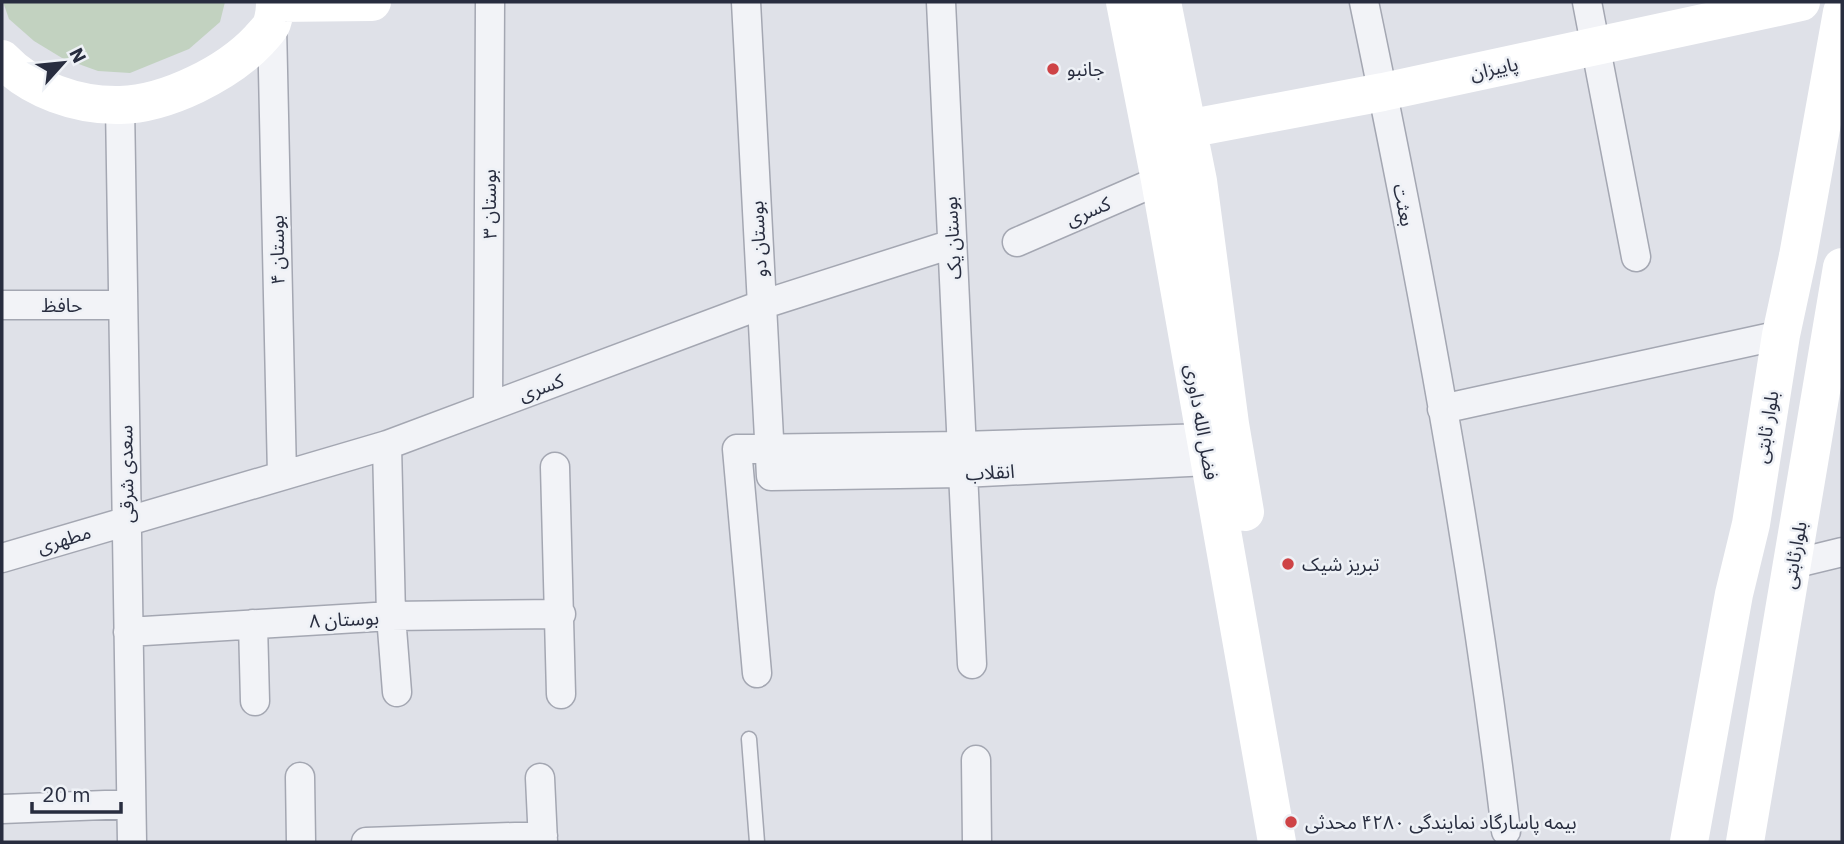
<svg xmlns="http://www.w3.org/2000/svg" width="1844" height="844" viewBox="0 0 1844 844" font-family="'IBM Plex Sans','Noto Sans Arabic',sans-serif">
  <rect width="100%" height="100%" fill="#dfe1e8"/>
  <!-- green -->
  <path fill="#c2d2c0" d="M3 2H225L220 22 189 49 130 73 98 71 62 58 34 41 9 19Z"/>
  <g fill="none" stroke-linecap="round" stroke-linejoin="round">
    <defs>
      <path id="lane" d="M749 739 757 842"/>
      <path id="street" d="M746 2 771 476 962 473 1209 461
        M941 2 972 664
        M1364 2C1421 276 1473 553 1506 831
        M1587 2 1636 257
        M272 26 282 475
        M120 105 132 842
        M1017 242 1160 180
        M2 305H123
        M488 407 490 2
        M1442 409 1781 335
        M387 445 391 616 397 692
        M555 467 561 694
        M2 558 387 445 761 305 952 244
        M1793 564 1842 552
        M253 624 255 701
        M128 632 391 616 561 614
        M757 673 737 449 961 446 1205 438
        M976 760 977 842
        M300 777 301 842
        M540 778 543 842
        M2 809 131 804
        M366 842 543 836"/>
    </defs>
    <!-- lane casing -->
    <use href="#lane" stroke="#a4a7b2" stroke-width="17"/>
    <!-- street casing -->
    <use href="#street" stroke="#a4a7b2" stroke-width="31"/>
    <!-- lane -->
    <use href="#lane" stroke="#f2f3f7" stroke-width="14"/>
    <!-- street -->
    <use href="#street" stroke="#f2f3f7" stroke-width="28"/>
    <!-- secondary -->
    <path stroke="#fff" stroke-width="38" d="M1125 2 1160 180 1277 842
      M1162 2 1198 181 1230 424 1245 512
      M275 3 372 2
      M2 59C31 90 78 106 120 105 167 104 228 73 259 40 263 35 270 29 272 23 274 17 275 8 275 2
      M1187 129 1383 92 1801 2
      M1689 842 1734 594 1751 524 1781 335 1798 256 1842 12
      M1745 842 1842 267"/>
  </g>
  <!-- markers -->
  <g fill="#ce4346" stroke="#eef1f6" stroke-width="2.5">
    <circle cx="1053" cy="69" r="7"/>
    <circle cx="1288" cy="564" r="7"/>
    <circle cx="1291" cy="822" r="7"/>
  </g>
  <g text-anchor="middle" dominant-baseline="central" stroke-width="5" stroke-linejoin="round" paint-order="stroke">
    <!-- street labels -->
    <g font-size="19" fill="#282d3f" stroke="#eef1f6">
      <text transform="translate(1494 68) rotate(-12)">پاییزان</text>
      <text transform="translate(489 204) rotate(-90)">بوستان ۳</text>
      <text transform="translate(1404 205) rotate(79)">بعثت</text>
      <text transform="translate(1088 211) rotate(-23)">کسری</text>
      <text transform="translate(952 238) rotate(-93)">بوستان یک</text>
      <text transform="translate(758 239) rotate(-93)">بوستان دو</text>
      <text transform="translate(277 250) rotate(-91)">بوستان ۴</text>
      <text x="62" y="305">حافظ</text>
      <text transform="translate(541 387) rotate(-20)">کسری</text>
      <text transform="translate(1202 422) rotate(80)">فضل الله داوری</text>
      <text transform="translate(1766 427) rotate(-81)">بلوار ثابتی</text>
      <text transform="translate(990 472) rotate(-3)">انقلاب</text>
      <text transform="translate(126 474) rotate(-91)">سعدی شرقی</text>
      <text transform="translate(64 539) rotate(-17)">مطهری</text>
      <text transform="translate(1794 555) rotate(-80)">بلوارثابتی</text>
      <text transform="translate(344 619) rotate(-3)">بوستان ۸</text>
    </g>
    <!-- poi labels -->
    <g font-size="19" fill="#282d3f" stroke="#eef1f6" text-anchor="start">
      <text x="1067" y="69">جانبو</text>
      <text x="1302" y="564">تبریز شیک</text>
      <text x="1305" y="822">بیمه پاسارگاد نمایندگی ۴۲۸۰ محدثی</text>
    </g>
  </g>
  <!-- border -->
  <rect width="1844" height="844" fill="none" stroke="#282d3f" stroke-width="7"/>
  <!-- north arrow -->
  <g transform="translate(63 63) rotate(63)" stroke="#eef1f6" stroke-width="5" paint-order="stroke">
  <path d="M0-5L12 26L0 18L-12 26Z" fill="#282d3f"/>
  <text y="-10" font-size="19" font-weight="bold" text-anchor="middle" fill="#282d3f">N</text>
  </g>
  <!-- scale -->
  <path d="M32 802v10h89v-10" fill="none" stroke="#282d3f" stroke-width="3.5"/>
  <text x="42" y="802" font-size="21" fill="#282d3f" stroke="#eef1f6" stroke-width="5" paint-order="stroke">20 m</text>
</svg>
